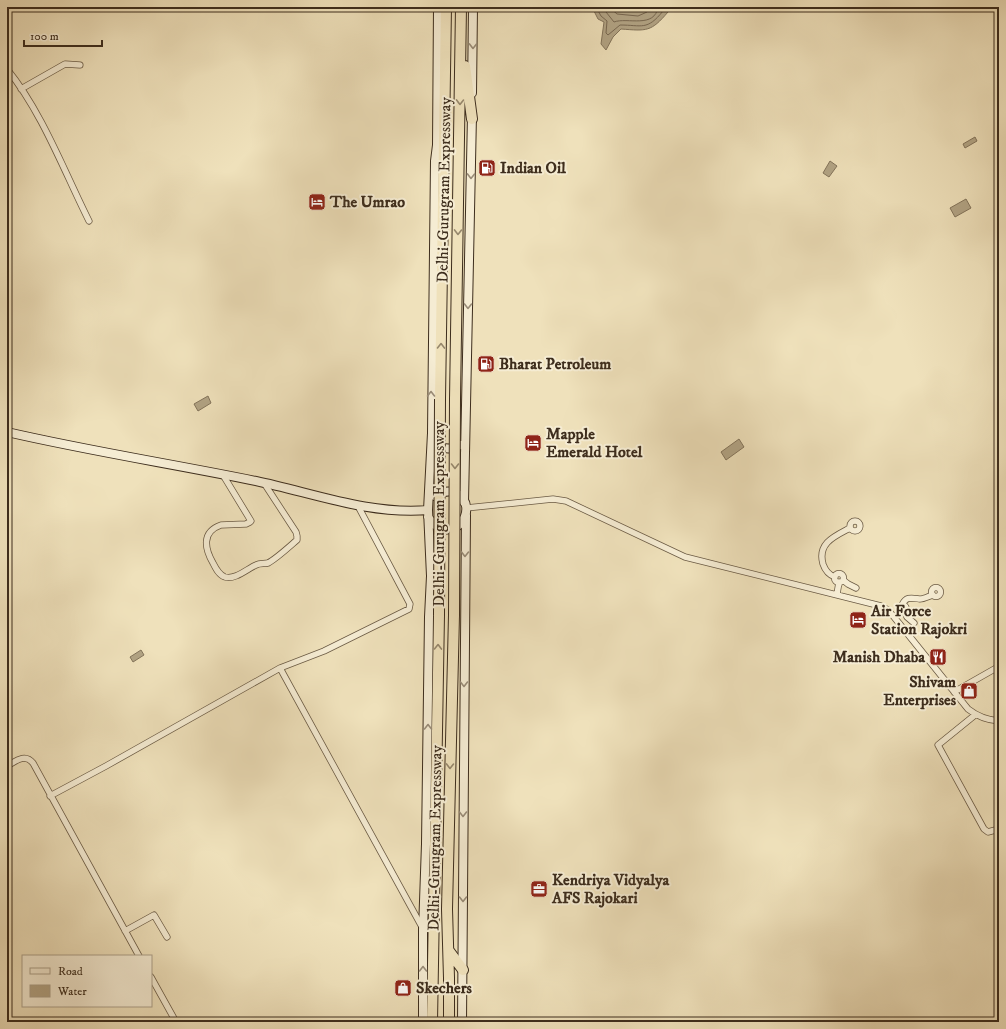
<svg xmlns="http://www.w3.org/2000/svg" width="1006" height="1029" viewBox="0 0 1006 1029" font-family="'IM FELL DW Pica',serif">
  <rect width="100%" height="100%" fill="#efe1bb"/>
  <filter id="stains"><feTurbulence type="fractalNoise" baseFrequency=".005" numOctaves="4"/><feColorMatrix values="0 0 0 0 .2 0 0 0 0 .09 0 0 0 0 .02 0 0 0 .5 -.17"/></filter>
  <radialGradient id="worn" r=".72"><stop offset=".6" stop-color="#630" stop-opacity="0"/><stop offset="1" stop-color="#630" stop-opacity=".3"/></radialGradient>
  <!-- water -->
  <path fill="#b2a485" stroke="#83745b" d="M592 7H666L668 12C651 32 647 31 621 29L613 37 606 50 601 44 604 22 598 19Z
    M975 137 977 141 965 148 963 144Z
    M830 161 837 166 829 177 823 173Z
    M966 199 971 208 955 217 950 208Z
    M208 396 211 403 198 411 194 404Z
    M739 439 744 447 726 460 721 452Z
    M141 650 144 655 133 662 130 657Z"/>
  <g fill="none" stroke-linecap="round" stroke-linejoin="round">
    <!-- shore -->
    <path stroke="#786851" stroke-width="1" d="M596 7 601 16 607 21 606 33 608 35 620 25C642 25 647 31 663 11V7
      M602 7 614 22C627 17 655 29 658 7
      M609 7 617 14 638 16 647 12 652 7"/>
    <defs>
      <path id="street" d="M7 69C42 112 64 171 89 221
        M21 89 65 64 80 65
        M223 475 251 521 250 522 246 524 221 525C201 532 205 549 213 563 216 569 219 575 225 577 235 580 247 569 256 565 260 563 264 564 268 563 276 559 290 546 297 540V536L296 532 264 483
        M466 508 553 499 566 501 685 557 881 606 888 610 894 617 968 709C978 717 987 720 999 721
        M850 526a5 5 0 1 1 10 0a5 5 0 1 1-10 0Z
        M834.5 578a4.5 4.5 0 1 1 9 0a4.5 4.5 0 1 1-9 0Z
        M835 577C829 575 825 570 823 564 817 543 835 536 850 528
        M843 580 848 584 856 588
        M931.5 592a4.5 4.5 0 1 1 9 0a4.5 4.5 0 1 1-9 0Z
        M837 594 839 582
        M900 608a3 3 0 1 1 6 0a3 3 0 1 1-6 0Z
        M902 605C906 596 912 598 920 599 924 599 929 596 933 595
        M904 610 907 617 914 623
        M280 668 422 927
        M954 692 998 667
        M975 715 938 745 984 829 988 832 999 829
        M7 766C16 761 25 753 33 763L139 956
        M50 796 106 766 280 668 324 651 409 609 410 604 358 506
        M125 931 154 915 167 937
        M151 977 176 1022"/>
      <path id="secondary" d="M472 93 473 7
        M7 432C89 451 173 464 256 481 313 493 369 515 428 510
        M436 443C443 450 451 450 460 445
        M464 502 472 115
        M428 517C451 551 483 507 456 493 448 490 441 492 435 496
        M423 1022V930L426 844 429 617 431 576 428 510 432 433 435 161 437 145 438 7
        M462 1022 466 515"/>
      <path id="highway" d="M465 66 472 119
        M440 399 446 7
        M455 399 461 7
        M449 951 463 970
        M432 1022 439 615
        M449 1022V978L447 909 454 615"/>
    </defs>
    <!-- street casing -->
    <use href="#street" stroke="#6a5a44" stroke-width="7"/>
    <!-- secondary casing -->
    <use href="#secondary" stroke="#3d2d1d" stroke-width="10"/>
    <!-- highway casing -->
    <use href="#highway" stroke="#3d2d1d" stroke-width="12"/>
    <!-- street -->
    <use href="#street" stroke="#f5ecd3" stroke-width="5.5"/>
    <!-- secondary -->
    <use href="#secondary" stroke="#f5ecd3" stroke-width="8"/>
    <!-- highway -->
    <use href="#highway" stroke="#efe1bb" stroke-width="10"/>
    <defs>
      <path id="highway-bridge" d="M439 615 440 399
        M454 615 455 399"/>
    </defs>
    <!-- highway-bridge casing -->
    <use href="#highway-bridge" stroke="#3d2d1d" stroke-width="12" stroke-linecap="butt"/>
    <!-- highway-bridge -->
    <use href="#highway-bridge" stroke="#efe1bb" stroke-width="10"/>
  </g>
  <!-- one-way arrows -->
  <defs><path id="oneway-chevron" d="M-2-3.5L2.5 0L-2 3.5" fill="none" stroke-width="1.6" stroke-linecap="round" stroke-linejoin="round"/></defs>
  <g stroke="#998c78">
    <use href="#oneway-chevron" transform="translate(473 46) rotate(91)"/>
    <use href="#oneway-chevron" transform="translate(471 176) rotate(91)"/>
    <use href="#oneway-chevron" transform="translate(468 306) rotate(91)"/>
    <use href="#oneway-chevron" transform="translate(431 394) rotate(-90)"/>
    <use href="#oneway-chevron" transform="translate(465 554) rotate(91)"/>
    <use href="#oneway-chevron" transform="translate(464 684) rotate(90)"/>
    <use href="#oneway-chevron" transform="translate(428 727) rotate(-90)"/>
    <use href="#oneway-chevron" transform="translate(463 814) rotate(90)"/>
    <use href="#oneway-chevron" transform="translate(463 899) rotate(90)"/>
    <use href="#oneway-chevron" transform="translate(423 969) rotate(-90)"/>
  </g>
  <g stroke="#96876c">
    <use href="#oneway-chevron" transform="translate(460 102) rotate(91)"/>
    <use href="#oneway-chevron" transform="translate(458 232) rotate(91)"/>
    <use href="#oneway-chevron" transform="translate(441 346) rotate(-89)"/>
    <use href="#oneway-chevron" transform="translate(455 466) rotate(90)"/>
    <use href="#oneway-chevron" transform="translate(438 647) rotate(-89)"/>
    <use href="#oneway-chevron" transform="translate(450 766) rotate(91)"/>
  </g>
  <!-- icons -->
  <defs>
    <symbol id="fuel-square" viewBox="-11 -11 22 22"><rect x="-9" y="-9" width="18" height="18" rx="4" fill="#8f2418" stroke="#f5ecd3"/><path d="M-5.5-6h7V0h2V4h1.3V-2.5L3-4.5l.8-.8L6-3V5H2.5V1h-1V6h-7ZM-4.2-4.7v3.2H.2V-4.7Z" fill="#fff"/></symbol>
    <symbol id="hotel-square" viewBox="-11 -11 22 22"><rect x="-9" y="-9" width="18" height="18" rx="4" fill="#8f2418" stroke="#f5ecd3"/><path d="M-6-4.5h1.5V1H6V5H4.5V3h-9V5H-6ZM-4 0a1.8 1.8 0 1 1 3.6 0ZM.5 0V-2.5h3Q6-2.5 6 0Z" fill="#fff"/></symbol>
    <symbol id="restaurant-square" viewBox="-11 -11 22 22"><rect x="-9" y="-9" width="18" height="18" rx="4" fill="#8f2418" stroke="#f5ecd3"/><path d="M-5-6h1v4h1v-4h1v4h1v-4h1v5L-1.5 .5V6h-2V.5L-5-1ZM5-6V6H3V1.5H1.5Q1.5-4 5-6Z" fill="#fff"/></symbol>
    <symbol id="shop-square" viewBox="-11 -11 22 22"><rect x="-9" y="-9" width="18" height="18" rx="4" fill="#8f2418" stroke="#f5ecd3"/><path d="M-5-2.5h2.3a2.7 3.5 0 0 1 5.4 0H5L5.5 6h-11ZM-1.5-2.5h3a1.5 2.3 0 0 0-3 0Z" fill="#fff"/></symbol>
    <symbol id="office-square" viewBox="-11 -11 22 22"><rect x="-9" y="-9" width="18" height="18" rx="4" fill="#8f2418" stroke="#f5ecd3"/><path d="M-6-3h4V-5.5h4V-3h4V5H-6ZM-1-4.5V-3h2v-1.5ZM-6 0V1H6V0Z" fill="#fff"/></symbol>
  </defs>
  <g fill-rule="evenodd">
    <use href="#fuel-square" x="477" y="158" width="20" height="20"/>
    <use href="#hotel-square" x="307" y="192" width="20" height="20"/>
    <use href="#fuel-square" x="476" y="354" width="20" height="20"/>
    <use href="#hotel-square" x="523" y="433" width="20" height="20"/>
    <use href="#hotel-square" x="848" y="610" width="20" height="20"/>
    <use href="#restaurant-square" x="928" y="647" width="20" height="20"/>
    <use href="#shop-square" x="959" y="681" width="20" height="20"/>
    <use href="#office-square" x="529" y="879" width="20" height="20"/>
    <use href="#shop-square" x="393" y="978" width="20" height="20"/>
  </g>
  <g text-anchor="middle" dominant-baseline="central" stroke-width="4" stroke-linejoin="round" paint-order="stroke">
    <!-- poi labels -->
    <g font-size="16" font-weight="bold" fill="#3d2d1d" stroke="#f5ecd3" text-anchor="start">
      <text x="500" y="168">Indian Oil</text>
      <text x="330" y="202">The Umrao</text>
      <text x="499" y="364">Bharat Petroleum</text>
      <text x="546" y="434">Mapple<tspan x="546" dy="18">Emerald Hotel</tspan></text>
      <text x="871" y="611">Air Force<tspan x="871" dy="18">Station Rajokri</tspan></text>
      <text x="925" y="657" text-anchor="end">Manish Dhaba</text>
      <text x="956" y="682" text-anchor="end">Shivam<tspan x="956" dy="18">Enterprises</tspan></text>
      <text x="552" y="880">Kendriya Vidyalya<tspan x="552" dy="18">AFS Rajokari</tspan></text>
      <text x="416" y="988">Skechers</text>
    </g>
    <!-- street labels -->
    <g font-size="16" fill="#3d2d1d" stroke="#f5ecd3">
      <text transform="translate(444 190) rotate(-89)">Delhi-Gurugram Expressway</text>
      <text transform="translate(439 514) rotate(-90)">Delhi-Gurugram Expressway</text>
      <text transform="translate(435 838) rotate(-89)">Delhi-Gurugram Expressway</text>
    </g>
  </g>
  <!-- margin -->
  <rect width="1006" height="1029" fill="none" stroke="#efe1bb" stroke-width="24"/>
  <rect x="8" y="8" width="990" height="1013" fill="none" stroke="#3d2d1d" stroke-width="2"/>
  <rect x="12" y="12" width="982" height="1005" fill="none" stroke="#3d2d1d"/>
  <!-- legend -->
  <rect x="22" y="955" width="130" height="52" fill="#f5ecd3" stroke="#aba08a"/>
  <rect x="30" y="968" width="20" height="6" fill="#f5ecd3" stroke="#aba08a"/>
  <text x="58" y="975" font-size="12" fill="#3d2d1d">Road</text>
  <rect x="30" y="985" width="20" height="12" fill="#b2a485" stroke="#aba08a"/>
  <text x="58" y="995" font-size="12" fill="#3d2d1d">Water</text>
  <!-- scale -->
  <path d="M24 40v6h78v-6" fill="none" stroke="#3d2d1d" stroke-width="2"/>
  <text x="30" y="40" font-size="12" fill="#3d2d1d" stroke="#f5ecd3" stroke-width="3" paint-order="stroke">100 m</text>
  <rect width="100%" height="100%" filter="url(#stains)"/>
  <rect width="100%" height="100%" fill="url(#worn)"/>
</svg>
